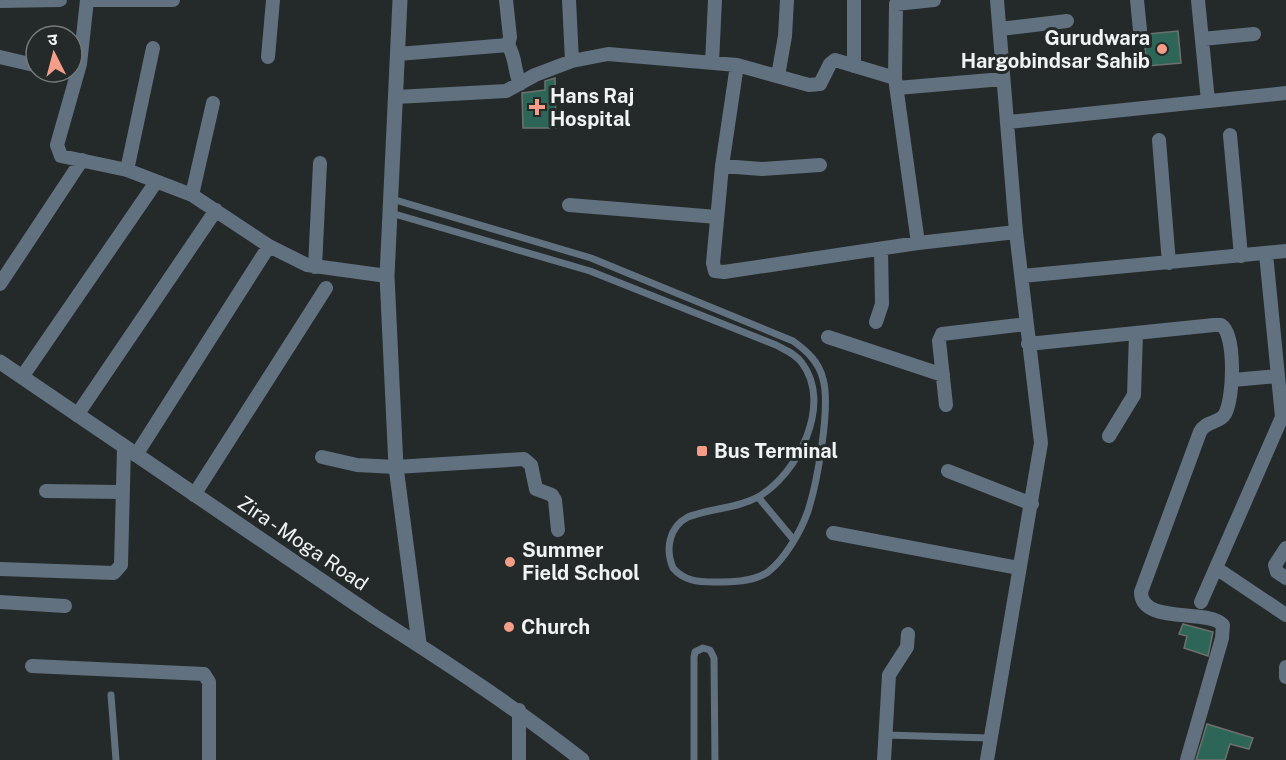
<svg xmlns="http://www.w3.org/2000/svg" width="1286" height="760" viewBox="0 0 1286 760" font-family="'Public Sans','Noto Sans Devanagari',sans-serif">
  <rect width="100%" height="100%" fill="#24292a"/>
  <!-- building -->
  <path fill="#2d6657" stroke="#6c716f" stroke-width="1.5" d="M1178 31 1181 63 1147 66 1144 38 1148 34Z
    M555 78 556 128H523L522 93 545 90V81Z
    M1183 624 1213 632 1208 656 1184 648 1187 636 1179 634Z
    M1207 724 1253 738 1249 749 1230 744 1225 760H1196Z"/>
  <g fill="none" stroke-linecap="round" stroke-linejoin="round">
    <!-- service -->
    <path stroke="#61717f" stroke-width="7" d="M391 213 590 271 776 345C785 350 796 354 802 363 833 404 798 474 758 497 736 509 710 508 688 517 669 527 665 549 673 568 684 581 698 582 714 582 732 582 753 582 768 572 785 559 801 531 808 511 817 483 831 407 823 379 819 362 807 351 793 341L591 258 392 199
      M758 497 793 539
      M111 695 116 760
      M885 735 990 738
      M694 760V657L695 652 703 648 710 650 714 658 715 760"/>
    <!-- minor -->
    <path stroke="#61717f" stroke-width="14" d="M87 0 80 64 57 145 61 156 127 170 192 195 269 246 307 265 387 276
      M93 0H173
      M506 0 510 37 508 45
      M569 0 572 61
      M854 0V66
      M1137 0 1140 30
      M1198 0 1208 101
      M0 1 60 0
      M1000 29 1067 21
      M1202 39 1254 34
      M508 45C516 57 514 71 520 84
      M398 54 508 45
      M0 57 34 65
      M268 57 273 0
      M712 63 715 0
      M737 65 809 85 820 84 830 64 835 60 895 78 918 243
      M778 76 785 36 787 0
      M895 78 896 4 934 0
      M897 88 1003 79
      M396 97 506 91 535 75 572 61 608 54 737 65 722 166 713 263 715 271 724 272 918 243 1016 232
      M1008 122 1286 93
      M1230 135 1241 256
      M1159 140 1169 263
      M722 166 762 169 820 165
      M127 170 153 48
      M192 195 213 103
      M569 205 717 217
      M315 267 320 163
      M1022 276 1286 251
      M0 284 82 160
      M876 322 882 304 881 249
      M828 337 943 375
      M1028 344 1214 325H1221C1236 334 1234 398 1225 414 1219 424 1206 420 1200 432L1141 592C1141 625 1207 608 1223 625L1222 638 1187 760
      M22 377 156 182
      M1233 380 1277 376
      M946 405 939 341 942 334 1026 324
      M77 415 216 210
      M1109 436 1134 395 1136 333
      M136 455 269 246
      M322 457 357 465 396 467 524 459 531 465 536 489 552 495 555 500 558 530
      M948 471 1032 504
      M46 491 121 492
      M194 495 326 288
      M833 533 1019 568
      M1286 548 1275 565 1277 572 1286 578
      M1216 568 1286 615
      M0 569 114 573 121 565 124 447
      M0 602 65 606
      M1201 602 1282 417 1266 254
      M32 666 204 674 209 682V760
      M1286 667V677
      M519 710V760
      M884 760 889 675 907 647 908 634
      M987 760 1041 443 1016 232 997 0"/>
    <!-- tertiary -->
    <path stroke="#61717f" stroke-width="15" d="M400 0 387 276 396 467 419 643
      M0 362 375 617C447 663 516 708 582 760"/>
  </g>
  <!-- markers -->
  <g fill="#f49e89" stroke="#24292a" stroke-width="2">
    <circle cx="1162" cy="49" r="6"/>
    <path d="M534 98h6v6h6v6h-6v6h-6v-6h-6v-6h6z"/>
    <rect x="696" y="445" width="12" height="12" rx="3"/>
    <circle cx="510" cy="562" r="6"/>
    <circle cx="509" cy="627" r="6"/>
  </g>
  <g text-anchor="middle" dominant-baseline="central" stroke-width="6" stroke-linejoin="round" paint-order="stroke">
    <!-- poi labels -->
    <g font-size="20" font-weight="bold" fill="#f0f3f4" stroke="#24292a" text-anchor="start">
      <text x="1150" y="38" text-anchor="end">Gurudwara<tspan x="1150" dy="23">Hargobindsar Sahib</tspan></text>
      <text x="550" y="96">Hans Raj<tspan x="550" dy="23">Hospital</tspan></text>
      <text x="714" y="451">Bus Terminal</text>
      <text x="522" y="550">Summer<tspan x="522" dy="23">Field School</tspan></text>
      <text x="521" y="627">Church</text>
    </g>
    <!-- street labels -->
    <g font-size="20" fill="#f0f3f4" stroke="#24292a">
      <text transform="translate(303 543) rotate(34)">Zira - Moga Road</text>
    </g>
  </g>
  <!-- north arrow -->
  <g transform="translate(54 54) rotate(354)"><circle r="28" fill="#24292a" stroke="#767a7b" stroke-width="1.5"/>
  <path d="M0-4.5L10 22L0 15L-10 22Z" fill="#f49e89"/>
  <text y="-9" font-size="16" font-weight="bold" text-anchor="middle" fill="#f0f3f4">उ</text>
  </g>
</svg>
